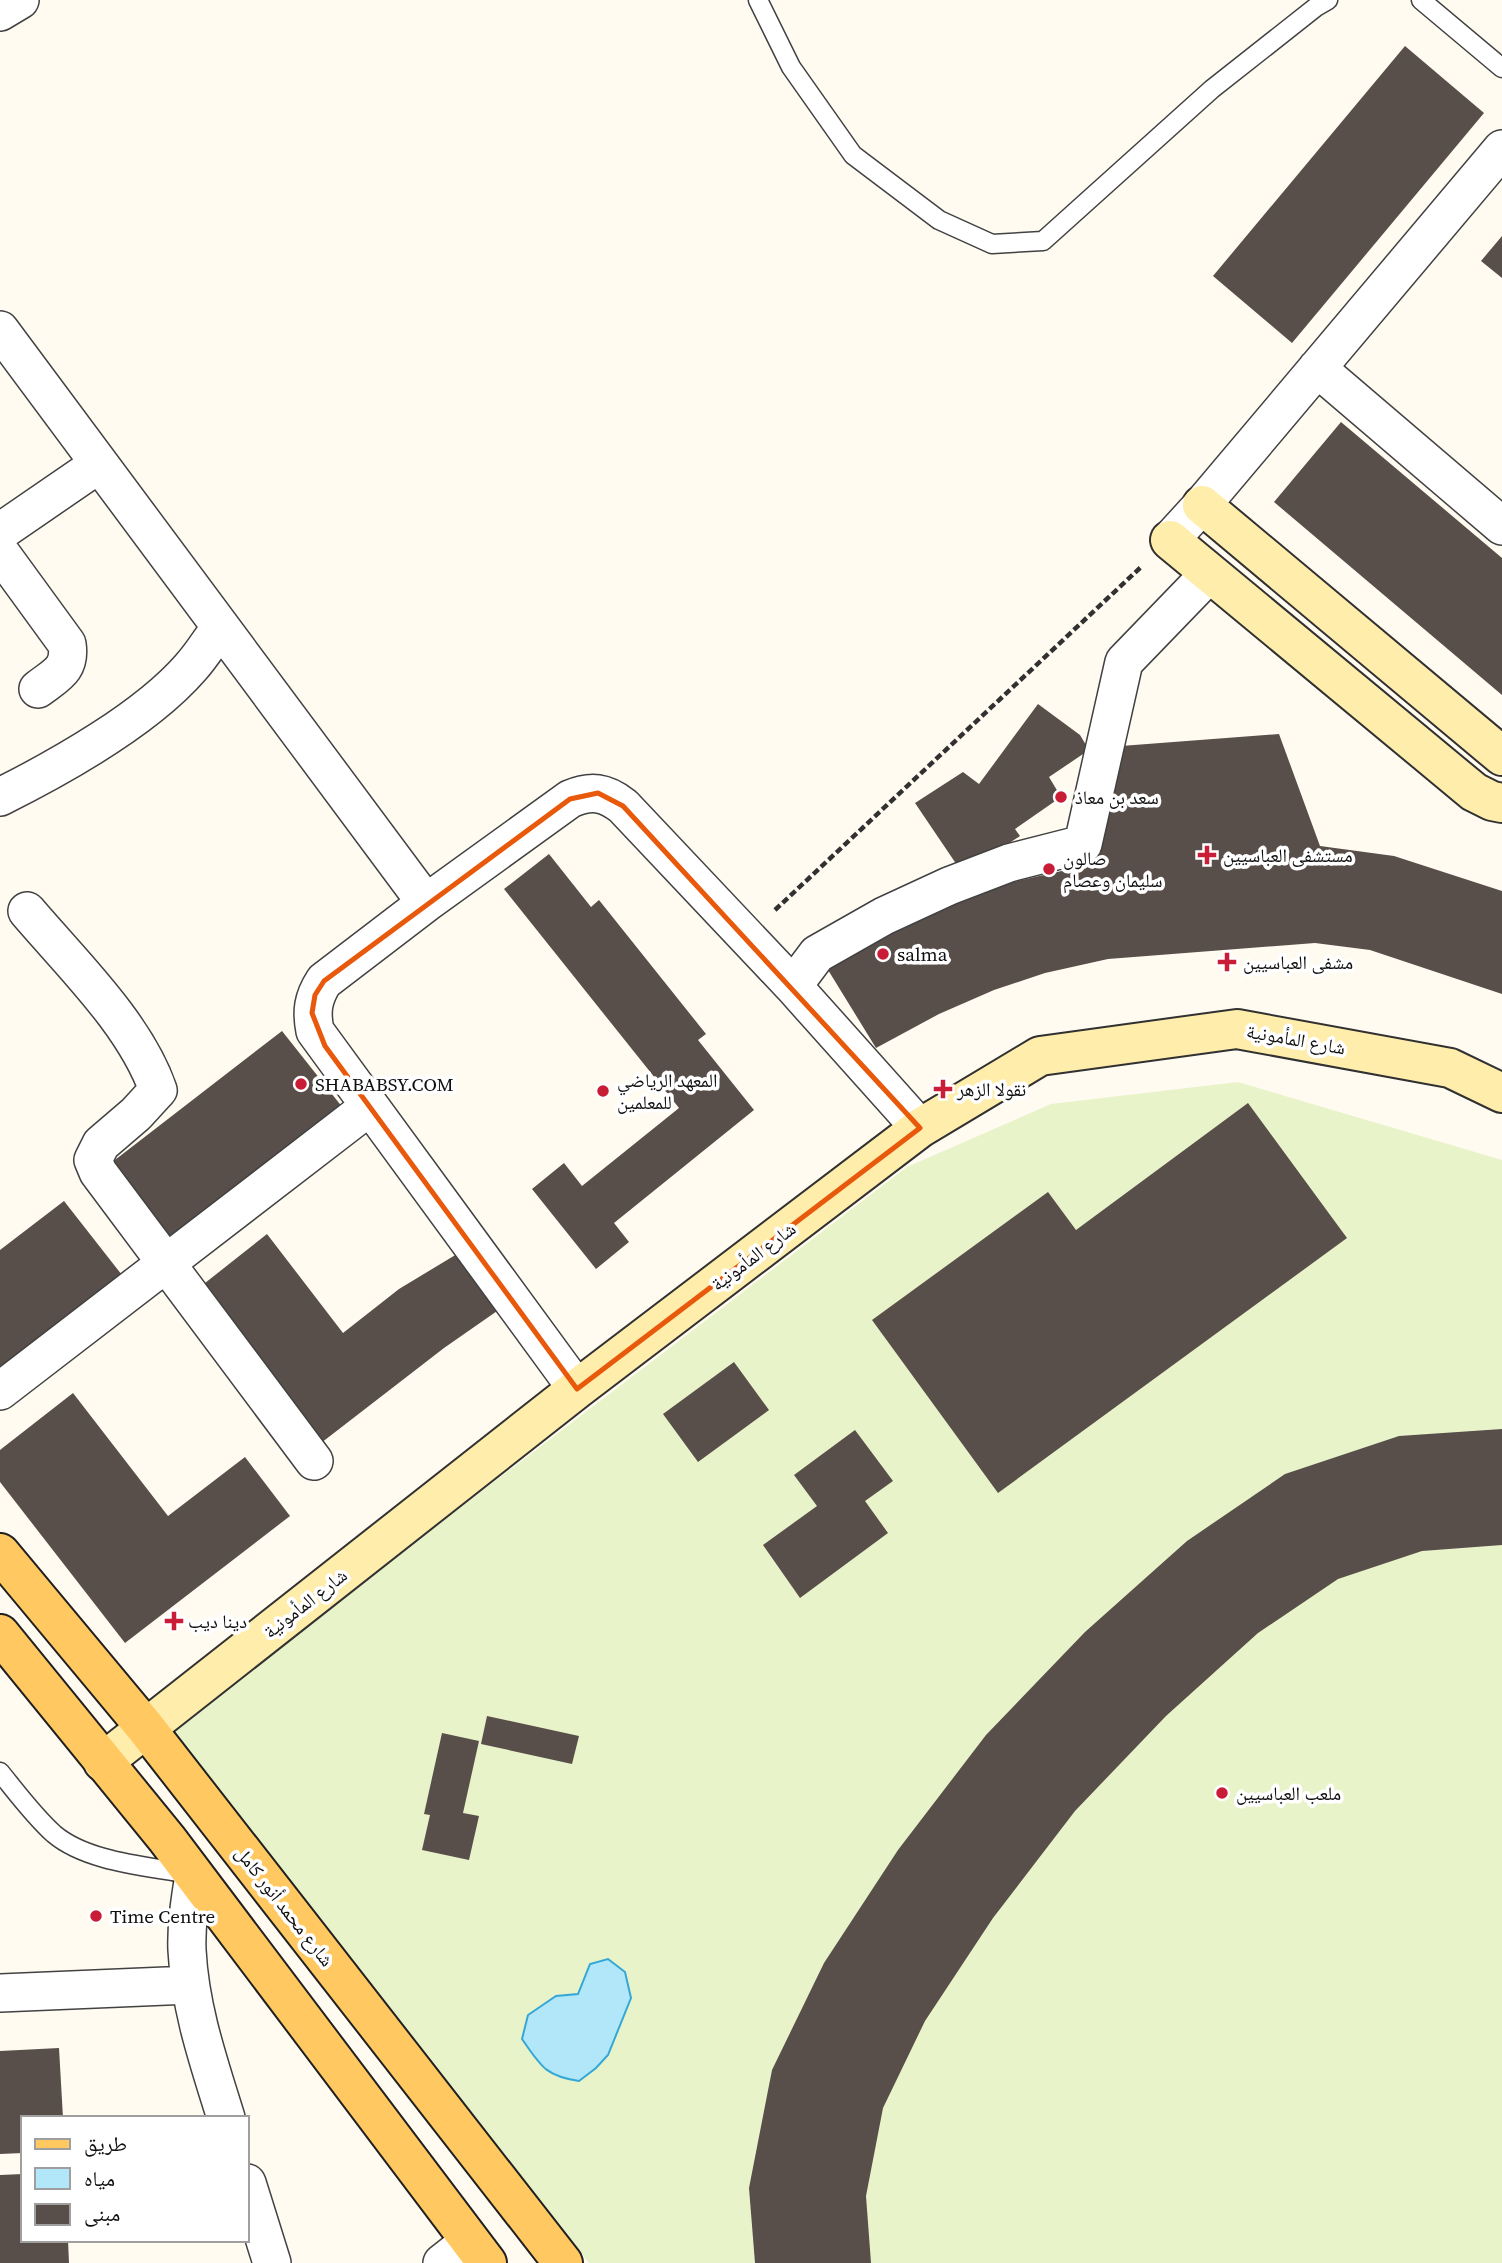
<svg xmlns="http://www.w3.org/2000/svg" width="1502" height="2263" viewBox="0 0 1502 2263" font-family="'Source Serif 4','Noto Naskh Arabic',serif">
  <rect width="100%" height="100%" fill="#fffbf1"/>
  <!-- pitch -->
  <path fill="#e9f3ca" d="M1238 1082 1502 1160V2263H589L171 1728 907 1167 1051 1104Z"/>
  <!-- water -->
  <path fill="#b2e7fa" stroke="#34a7d6" stroke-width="2" d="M608 1959 625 1972 631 1998 608 2055 596 2068 579 2081C545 2076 541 2066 522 2039L528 2015 556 1996 578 1994 590 1964Z"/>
  <!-- building -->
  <path fill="#584e4a" d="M1405 46 1484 113 1292 343 1213 276Z
    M1502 236V278L1481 261Z
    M1341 422 1502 558V695L1274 502Z
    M1038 704 1080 735 1089 750 1049 777 1061 797 1015 829 1020 836 963 874 915 803 963 772 979 784Z
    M1279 734 1320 846 1394 856 1502 891V994L1370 950 1315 943 1108 959 1045 973 994 990 939 1014 876 1048 825 965 956 901 1017 881 1093 864 1121 746Z
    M549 854 591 907 599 900 706 1034 698 1040 754 1110 614 1223 629 1242 596 1269 532 1189 564 1163 582 1186 679 1108 504 889Z
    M282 1031 343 1108 172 1241 111 1163Z
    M1248 1103 1347 1238 998 1493 872 1320 1048 1192 1076 1230Z
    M64 1201 129 1284 0 1384V1250Z
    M267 1234 343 1333 399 1289 457 1254 500 1309 444 1348 321 1443 200 1287Z
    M734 1362 769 1410 698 1462 663 1414Z
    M73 1393 168 1516 245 1457 290 1516 125 1643 0 1482V1450Z
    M1502 1429V1545L1422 1551 1338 1579 1258 1633 1166 1716 1075 1811 993 1918 925 2021 883 2108 866 2196 871 2263H755L749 2188 772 2070 824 1963 898 1850 986 1735 1085 1632 1187 1541 1285 1474 1399 1436Z
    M855 1430 893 1481 865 1501 888 1533 800 1598 763 1545 817 1506 794 1475Z
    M487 1716 579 1736 572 1764 481 1744Z
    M442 1733 479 1741 463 1813 479 1816 469 1860 422 1850 430 1815 424 1814Z
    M59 2048 63 2118H23V2153L0 2154V2051Z
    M23 2174V2240H68L69 2263H0V2175Z"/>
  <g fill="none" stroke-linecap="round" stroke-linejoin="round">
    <defs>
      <path id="lane" d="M758 0 791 67 853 155 939 220 992 244 1043 241 1212 89 1316 7 1328 0
        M1421 0 1502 68
        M0 1772C17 1793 34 1816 54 1834 87 1862 147 1866 188 1874"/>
      <path id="street" d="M0 12 20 0
        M0 330 426 903
        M1317 368 1502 526
        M0 532 99 464
        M1170 540 1202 505 1502 149
        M0 552 67 644C71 670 56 675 38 689
        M0 797C60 767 147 718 191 667 202 655 210 641 220 628
        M27 911C72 964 135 1024 158 1090L136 1114 101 1144 93 1160 98 1172 314 1461
        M793 986 817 954 884 916 949 886 1009 863 1083 844 1124 662 1210 573
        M577 1389 315 1031C311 1011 313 998 324 981L426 903 570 799C591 790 605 792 623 806L793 986 920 1128
        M0 1391 369 1107
        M194 1875C190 1900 186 1925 187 1950 190 2009 209 2063 226 2118
        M0 1993 190 1985
        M247 2183 272 2263
        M442 2263 470 2241"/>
      <path id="secondary" d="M1202 505 1502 756
        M1170 540 1474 792 1492 801 1502 803
        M103 1762 577 1389 920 1128 1040 1056 1237 1029 1450 1068 1502 1093"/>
      <path id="primary" d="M0 1553 145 1727 563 2263
        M0 1634 167 1839 487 2263"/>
    </defs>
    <!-- lane casing -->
    <use href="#lane" stroke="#424242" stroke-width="21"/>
    <!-- street casing -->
    <use href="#street" stroke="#424242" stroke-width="40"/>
    <!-- secondary casing -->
    <use href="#secondary" stroke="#313131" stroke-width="42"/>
    <!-- primary casing -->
    <use href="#primary" stroke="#202020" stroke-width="42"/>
    <!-- path -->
    <path stroke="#313131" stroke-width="4.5" stroke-dasharray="7 3.5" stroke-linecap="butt" d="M775 910 1141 567"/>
    <!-- lane -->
    <use href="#lane" stroke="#fff" stroke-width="18"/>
    <!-- street -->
    <use href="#street" stroke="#fff" stroke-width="37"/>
    <!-- secondary -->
    <use href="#secondary" stroke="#ffedac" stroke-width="38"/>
    <!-- primary -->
    <use href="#primary" stroke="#ffc861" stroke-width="38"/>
  </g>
  <!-- marked area -->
  <path fill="none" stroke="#e8590c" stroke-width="5" stroke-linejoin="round" d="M598 793 623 806 920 1128 577 1389 325 1046 312 1013 315 995 324 981 570 799Z"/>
  <!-- markers -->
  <g fill="#c91d37" stroke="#fff" stroke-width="2.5">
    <circle cx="1061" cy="797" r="7"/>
    <path d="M1203.5 844.5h7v7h7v7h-7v7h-7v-7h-7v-7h7z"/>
    <circle cx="1049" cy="869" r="7"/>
    <circle cx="883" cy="954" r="7"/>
    <path d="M1223.5 951.5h7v7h7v7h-7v7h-7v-7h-7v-7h7z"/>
    <circle cx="301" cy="1084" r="7"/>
    <path d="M939.5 1078.5h7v7h7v7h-7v7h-7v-7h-7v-7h7z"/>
    <circle cx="603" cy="1091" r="7"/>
    <path d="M170.5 1610.5h7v7h7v7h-7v7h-7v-7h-7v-7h7z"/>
    <circle cx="1222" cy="1793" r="7"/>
    <circle cx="96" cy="1916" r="7"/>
  </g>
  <g text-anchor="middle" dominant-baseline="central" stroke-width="7" stroke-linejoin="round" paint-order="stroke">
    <!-- poi labels -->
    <g font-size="19" fill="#0f0f0f" stroke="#fff" text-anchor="start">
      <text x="1075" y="797">سعد بن معاذ</text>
      <text x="1223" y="855">مستشفى العباسيين</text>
      <text x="1063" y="858">صالون<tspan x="1063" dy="22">سليمان وعصام</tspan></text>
      <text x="897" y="954">salma</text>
      <text x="1243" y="962">مشفى العباسيين</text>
      <text x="617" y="1080">المعهد الرياضي<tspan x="617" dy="22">للمعلمين</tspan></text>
      <text x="315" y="1084">SHABABSY.COM</text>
      <text x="957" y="1089">نقولا الزهر</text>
      <text x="188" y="1621">دينا ديب</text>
      <text x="1236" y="1793">ملعب العباسيين</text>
      <text x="110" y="1916">Time Centre</text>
    </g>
    <!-- street labels -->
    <g font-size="19" fill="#0f0f0f" stroke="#fff">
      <text transform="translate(1296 1039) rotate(10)">شارع المأمونية</text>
      <text transform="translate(753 1256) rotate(-37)">شارع المأمونية</text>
      <text transform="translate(305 1603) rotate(-38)">شارع المأمونية</text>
      <text transform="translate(285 1906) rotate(52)">شارع محمد أنور كامل</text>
    </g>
  </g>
  <!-- legend -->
  <rect x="21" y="2116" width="228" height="126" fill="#ffffff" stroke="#9f9f9f" stroke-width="2"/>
  <rect x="35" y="2139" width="35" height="10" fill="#ffc861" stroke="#9f9f9f" stroke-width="2"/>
  <text x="84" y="2151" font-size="21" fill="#0f0f0f">طريق</text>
  <rect x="35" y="2168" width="35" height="21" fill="#b2e7fa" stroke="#9f9f9f" stroke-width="2"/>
  <text x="84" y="2186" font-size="21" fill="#0f0f0f">مياه</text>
  <rect x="35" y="2204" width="35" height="21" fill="#584e4a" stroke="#9f9f9f" stroke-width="2"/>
  <text x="84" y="2221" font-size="21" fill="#0f0f0f">مبنى</text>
</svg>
